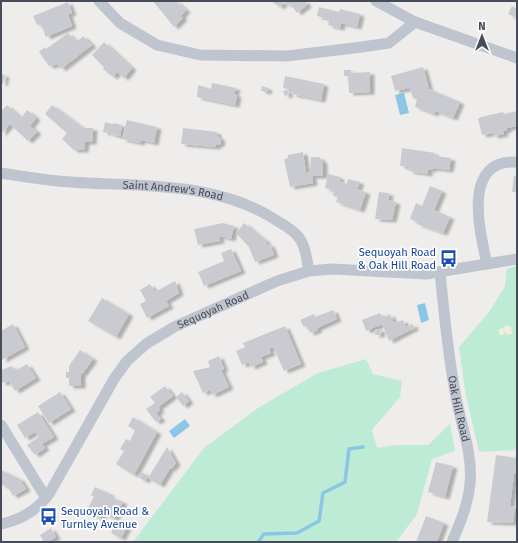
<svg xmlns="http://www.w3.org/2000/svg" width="518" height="543" viewBox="0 0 518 543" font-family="'Fira Sans',sans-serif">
  <defs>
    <filter id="shadow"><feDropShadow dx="4.5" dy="2.5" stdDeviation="1" flood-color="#0004"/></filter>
  </defs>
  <rect width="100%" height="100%" fill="#efedec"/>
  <!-- green -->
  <path fill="#bdebd5" d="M517 266V450L479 452 465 391 459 347 489 312 505 286 507 269Z
    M366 359 373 374 402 381 400 397 372 430 377 448 396 445H428L450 424 455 451 432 459 417 514 396 542H133L204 448 258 408 318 373Z"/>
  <!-- sand -->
  <path fill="#f0edde" d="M508 325 511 327 512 334 507 335 505 332 503 335H500L498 330Z"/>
  <!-- water -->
  <path fill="#8cc6e5" d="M404 93 409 113 400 115 395 95Z
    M425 303 429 320 421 323 417 305Z
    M185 419 190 426 174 438 169 431Z"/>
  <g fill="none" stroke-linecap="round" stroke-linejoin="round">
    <!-- stream -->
    <path stroke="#8cc6e5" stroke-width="3.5" d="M258 542 264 534 297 533 319 521 323 493 345 482 349 449 363 447"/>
  </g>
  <!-- building -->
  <path fill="#cacbd1" filter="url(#shadow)" d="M153 1H176L186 10 181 16 183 18 174 27Z
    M274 1H305L307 5 297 13 291 4 290 5 283 2 281 7 273 3Z
    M68 2 72 13 68 14 72 26 46 37 41 24 37 25 33 16Z
    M512 6 517 9V18L508 14Z
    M319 7 339 12 340 9 360 14 357 27 341 23 340 28 328 25 329 19 317 16Z
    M68 33 73 39 75 37 78 41 83 36 92 45 61 69 58 64 49 66 39 52 45 47 46 49Z
    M104 42 132 68 124 78 117 72 113 77 103 69 104 67 92 55Z
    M423 67 429 89 460 102 453 118 435 111 434 114 415 107 417 100 413 98 410 88 395 91 391 76Z
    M344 70H351V73L370 72V92L349 93 348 76H344Z
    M1 74 5 75 3 84 1 83Z
    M285 76 324 84 321 100 292 94 293 90 283 88Z
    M212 83 236 88 234 94 237 95 235 105 197 97 198 85 211 89Z
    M262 86 268 88 267 92 261 91Z
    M287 90 289 94 285 96 283 91Z
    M7 105 21 118 27 110 36 118 30 126 37 132 28 141 10 124 1 134V111Z
    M52 105 83 128H93L92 142H85L84 150H74L62 139 67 133 45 114Z
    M517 111V126L507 128V130L503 131 504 134 494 136 493 133 482 135 478 119 481 117 503 112 504 114Z
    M127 120 157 127 154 143 141 140 140 143 122 139Z
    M105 122 112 124 109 133 103 132Z
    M113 123 122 125 120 136 110 134Z
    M183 128 217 132V136L221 139 220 144 216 145V147L181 144Z
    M402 148 435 153 434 156 451 158 449 170 433 168 432 170 428 169V174L409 171 410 167 400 166Z
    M303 152 306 173 310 172 311 157H319L323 162V176H312L313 183 290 187 284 159 288 158V155Z
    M328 174 340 177 339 181 347 184 348 179 360 182 357 189 366 192 360 210 336 202 338 197 333 196 334 191 325 188Z
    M514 175 517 178V192H512Z
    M430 186 442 191 434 210 450 217 443 233 417 224 418 222 410 219 416 203 422 206Z
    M379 192 389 193 388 200 396 202 392 220 375 219Z
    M223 223 234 226 231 239 219 236 220 241 198 245 194 229Z
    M244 223 266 241 267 245 270 244 274 255 255 262 249 247 236 233Z
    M231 249 241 271 204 286 198 272 224 261 221 253Z
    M175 281 179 293 166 301 169 306 147 318 140 304 146 301 140 290 150 284 155 292Z
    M102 298 129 314 116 337 88 321Z
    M333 310 337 319 317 328 318 330 310 333 307 326 304 327 300 320 314 314 315 317Z
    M380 313 383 318 390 314 394 323 403 320 406 327 413 324 414 328 389 341 382 324 366 331 362 320Z
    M13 324 25 347 2 360 1 331Z
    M285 326 301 364 284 371 273 347 269 349 271 353 261 357 263 362 251 367 249 362 242 365 236 351 245 347 243 343Z
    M376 329H381L380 335H375Z
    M80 350 93 359 82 374 81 373V386H69V378H66V372H69V366Z
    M219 356 224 369 221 370 229 387 212 395 210 390 203 393 193 371 210 367 208 361Z
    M27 364 36 378 15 391 9 381 4 383 3 382 1 383V370L12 366 15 371Z
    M165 386 173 396 158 407 160 410 156 413 161 419 156 422 146 409 155 403 150 397Z
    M60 392 71 409 49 423 38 406Z
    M182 392 189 401 183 406 176 397Z
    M38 412 54 437 42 444 45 448 35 455 27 445 39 437 35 432 25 438 17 425Z
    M133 417 157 432 134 475 116 464 124 451 120 449 126 439 130 441 135 430 128 426Z
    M167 447 176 463 171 469 170 468 160 485 148 478Z
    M496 455 517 458V474H514L510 506 515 507 513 523 487 522Z
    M436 462 453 466 445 497 428 492Z
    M1 470 20 479 26 489 13 496 7 486 1 485Z
    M142 472 148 476 145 481 138 477Z
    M95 487 110 494 109 496 123 502 114 519 103 513 100 519 86 511 94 497 91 495Z
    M426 516 444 523 438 539 436 542H416Z
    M116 522 127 527 121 538 111 533Z
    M51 528 56 537 48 542H44L40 535Z"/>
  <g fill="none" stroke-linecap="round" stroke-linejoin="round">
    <!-- minor -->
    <g stroke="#bec5ce" stroke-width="11">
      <path d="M99 1 120 23 157 45 200 55 287 56 362 47 389 43 415 22"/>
      <path d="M376 1 415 22 517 58"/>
      <path id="s1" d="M1 173C20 176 39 179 58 181 132 188 214 178 279 222 286 226 296 232 300 239 306 247 307 261 309 271"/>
      <path d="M487 264C480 232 461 159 517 162"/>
      <path id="s2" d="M440 272C444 314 448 356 456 397 461 425 473 454 470 484 468 505 460 523 452 542"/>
      <path d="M1 425 46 498"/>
      <path id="s3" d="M1 524C21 520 37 510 49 494L114 379 127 361 146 344 174 327 277 281 309 271 332 269 426 274 517 259"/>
    </g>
  </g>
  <!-- icons -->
  <defs>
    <symbol id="bus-bare" viewBox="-9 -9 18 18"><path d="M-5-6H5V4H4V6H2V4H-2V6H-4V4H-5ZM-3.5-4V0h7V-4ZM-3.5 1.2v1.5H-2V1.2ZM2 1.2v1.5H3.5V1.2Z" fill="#1a4fb4" stroke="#fff" stroke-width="2.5" paint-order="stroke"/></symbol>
  </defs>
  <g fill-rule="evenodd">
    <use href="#bus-bare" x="436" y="246" width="25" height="25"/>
    <use href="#bus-bare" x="36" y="504" width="25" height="25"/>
  </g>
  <g text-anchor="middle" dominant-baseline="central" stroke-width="3.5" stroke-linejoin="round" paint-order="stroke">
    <!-- street labels -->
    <g font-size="11" fill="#464d58" stroke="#fff">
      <text stroke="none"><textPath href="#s1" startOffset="173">Saint Andrew's Road</textPath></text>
      <text stroke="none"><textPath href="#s3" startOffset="313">Sequoyah Road</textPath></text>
      <text stroke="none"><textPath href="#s2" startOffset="138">Oak Hill Road</textPath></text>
    </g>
    <!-- transit labels -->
    <g font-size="11" fill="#164399" stroke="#fff" text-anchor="end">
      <text x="436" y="252">Sequoyah Road<tspan x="436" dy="13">&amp; Oak Hill Road</tspan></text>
      <text x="61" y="511" text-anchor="start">Sequoyah Road &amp;<tspan x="61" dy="13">Turnley Avenue</tspan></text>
    </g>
  </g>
  <!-- border -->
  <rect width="518" height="543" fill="none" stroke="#464d58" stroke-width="4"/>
  <!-- north arrow -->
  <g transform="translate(482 36)" stroke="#ffffff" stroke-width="3" paint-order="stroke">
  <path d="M0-3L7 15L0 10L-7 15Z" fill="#464d58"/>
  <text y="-6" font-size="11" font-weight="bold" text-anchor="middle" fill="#464d58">N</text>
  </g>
</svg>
